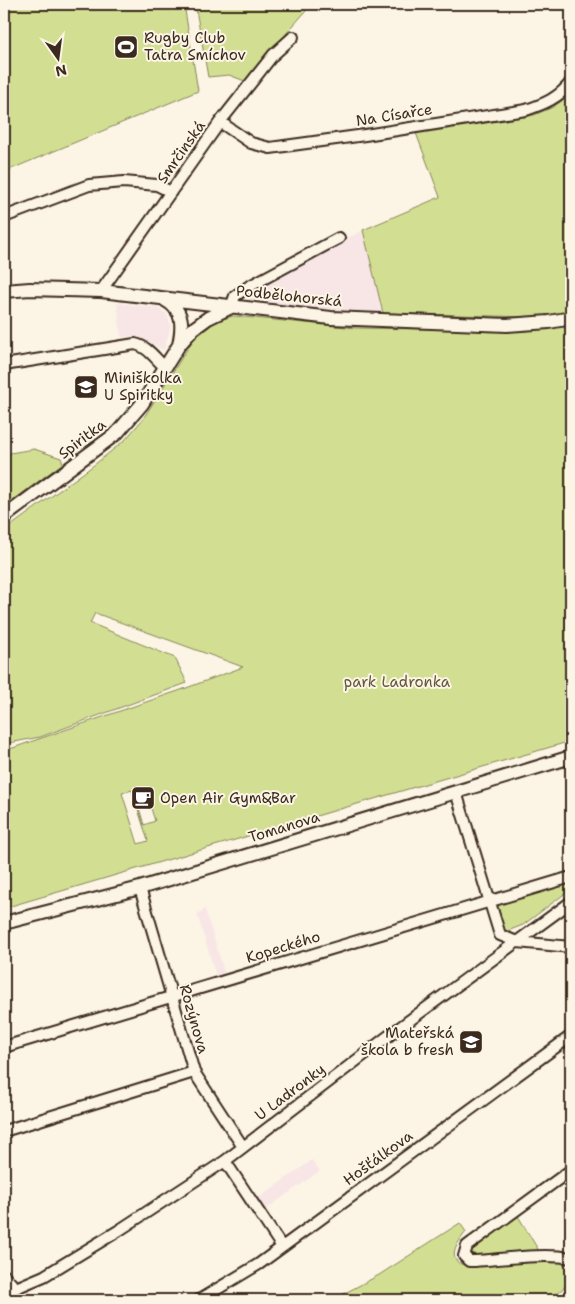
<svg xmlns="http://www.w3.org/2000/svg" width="575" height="1304" viewBox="0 0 575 1304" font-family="'Shantell Sans',sans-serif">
  <rect width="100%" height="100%" fill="#fcf5e5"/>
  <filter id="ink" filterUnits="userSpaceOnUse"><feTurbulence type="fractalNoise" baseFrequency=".02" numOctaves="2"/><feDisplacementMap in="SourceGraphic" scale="10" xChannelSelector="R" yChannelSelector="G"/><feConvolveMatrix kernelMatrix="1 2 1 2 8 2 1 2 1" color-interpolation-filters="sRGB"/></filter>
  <g filter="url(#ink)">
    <!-- built -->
    <path fill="#f8e6e6" d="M363 230 383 313 318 311 245 304 258 284Z
      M117 303 156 307 167 314 171 326 164 350 138 337H121Z
      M205 909 225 974 216 976 197 914Z
      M312 1160 320 1171 265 1210 257 1199Z"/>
    <!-- green -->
    <path fill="#d2df93" stroke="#868458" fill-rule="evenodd" d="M4 4H184L198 91 4 172Z
      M195 4H312L245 81 229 75 208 77Z
      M571 94V313L529 317 383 313 363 230 440 197 416 133 534 115 553 107Z
      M233 316 356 328 502 330 571 327V741L4 908V751L181 690 243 667 95 613 90 623 175 658 187 683 40 737 4 744V531L94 465 125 440 143 419 193 340 216 321ZM148 787 150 792 146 793 155 821 144 825 134 791ZM132 790 148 841 138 844 122 793Z
      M34 449 61 458 63 463 4 507V454Z
      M571 882V889L523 925 505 932 497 904Z
      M518 1216 539 1251 478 1255 470 1253 474 1246Z
      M460 1223 466 1232C460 1239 446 1258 461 1264 472 1268 485 1264 496 1263 516 1262 537 1261 557 1260L563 1263 570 1273 567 1285 549 1300H332L379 1275Z"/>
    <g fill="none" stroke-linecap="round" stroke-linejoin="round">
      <defs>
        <path id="minor" d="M220 122 251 143 270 148 365 135 526 110C544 104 559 98 571 82
          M4 217 89 185 124 182 157 185 171 192
          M101 291 220 122 273 55 293 37
          M231 307 235 296 248 287 339 238
          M4 365 135 344C149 347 155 359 165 367
          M456 792 500 935 517 942 571 947
          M140 888 194 1072 243 1147
          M4 1047 571 877
          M4 1131 194 1072
          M225 1161 282 1247
          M571 1170 467 1246 464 1256 469 1261H475C504 1259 543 1253 571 1258
          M4 1275 15 1288
          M4 1293 44 1276 118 1231 225 1161 395 1031 571 902
          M199 1300 259 1264 571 1036"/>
        <path id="tertiary" d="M4 291 30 289 101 291 331 318 507 325 549 322 571 318
          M165 300C184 310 183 326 179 345
          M4 517 117 433 142 404 179 345 193 329 208 318 231 307
          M4 923 140 888 571 757"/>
      </defs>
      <!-- minor casing -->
      <use href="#minor" stroke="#3b2a1e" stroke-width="14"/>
      <!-- tertiary casing -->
      <use href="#tertiary" stroke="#3b2a1e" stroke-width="16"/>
      <!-- minor -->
      <use href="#minor" stroke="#fcf5e5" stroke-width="10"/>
      <!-- tertiary -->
      <use href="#tertiary" stroke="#fcf5e5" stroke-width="12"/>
    </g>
  </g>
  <!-- icons -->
  <defs>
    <symbol id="stadium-square" viewBox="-11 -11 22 22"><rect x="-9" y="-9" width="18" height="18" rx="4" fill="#3b2a1e" stroke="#fcf5e5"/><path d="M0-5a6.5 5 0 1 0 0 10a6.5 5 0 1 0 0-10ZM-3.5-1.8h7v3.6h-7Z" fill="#fff"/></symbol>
    <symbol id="school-square" viewBox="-11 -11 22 22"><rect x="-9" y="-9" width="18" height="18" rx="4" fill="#3b2a1e" stroke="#fcf5e5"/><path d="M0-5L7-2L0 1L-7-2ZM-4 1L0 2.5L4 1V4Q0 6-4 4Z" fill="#fff"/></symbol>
    <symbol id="cafe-square" viewBox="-11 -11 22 22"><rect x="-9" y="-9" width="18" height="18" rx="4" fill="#3b2a1e" stroke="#fcf5e5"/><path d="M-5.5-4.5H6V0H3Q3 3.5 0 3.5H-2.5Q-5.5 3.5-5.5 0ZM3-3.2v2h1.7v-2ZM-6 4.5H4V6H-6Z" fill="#fff"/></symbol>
  </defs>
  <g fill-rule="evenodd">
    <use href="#stadium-square" x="112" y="33" width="28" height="28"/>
    <use href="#school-square" x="72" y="373" width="28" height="28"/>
    <use href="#cafe-square" x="129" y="784" width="28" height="28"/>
    <use href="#school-square" x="457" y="1028" width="28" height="28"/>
  </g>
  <g text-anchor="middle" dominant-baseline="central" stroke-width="4" stroke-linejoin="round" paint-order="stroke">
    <!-- poi labels -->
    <g font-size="15" fill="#3b2a1e" stroke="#fcf5e5" text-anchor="start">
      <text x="144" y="38">Rugby Club<tspan x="144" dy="17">Tatra Smíchov</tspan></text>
      <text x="104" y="378">Miniškolka<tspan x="104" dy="17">U Spiritky</tspan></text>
      <text x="160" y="798">Open Air Gym&amp;Bar</text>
      <text x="454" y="1033" text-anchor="end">Mateřská<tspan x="454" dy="17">škola b fresh</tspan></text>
    </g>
    <!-- street labels -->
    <g font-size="15" fill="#3b2a1e" stroke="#fcf5e5">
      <text transform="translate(394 115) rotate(-9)">Na Císařce</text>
      <text transform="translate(181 152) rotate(-55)">Smrčinská</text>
      <text transform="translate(289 296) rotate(6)">Podbělohorská</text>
      <text transform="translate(82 439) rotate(-37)">Spiritka</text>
      <text transform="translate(284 827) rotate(-17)">Tomanova</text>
      <text transform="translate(283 947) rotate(-17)">Kopeckého</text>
      <text transform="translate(194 1019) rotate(74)">Rozýnova</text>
      <text transform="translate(290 1092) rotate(-37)">U Ladronky</text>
      <text transform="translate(378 1158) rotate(-36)">Hošťálkova</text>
    </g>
    <!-- park labels -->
    <g font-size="15" fill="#61573b" stroke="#fcf5e5">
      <text x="397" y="682">park Ladronka</text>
    </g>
  </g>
  <!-- margin -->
  <rect width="575" height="1304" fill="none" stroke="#fcf5e5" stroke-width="20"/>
  <rect x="10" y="10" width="555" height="1284" fill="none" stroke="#3b2a1e" stroke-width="2" filter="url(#ink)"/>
  <!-- north arrow -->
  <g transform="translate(58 58) rotate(166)" stroke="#fcf5e5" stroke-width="4" paint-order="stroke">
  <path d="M0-4L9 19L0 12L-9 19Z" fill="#3b2a1e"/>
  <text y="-8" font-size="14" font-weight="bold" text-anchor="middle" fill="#3b2a1e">N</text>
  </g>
</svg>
